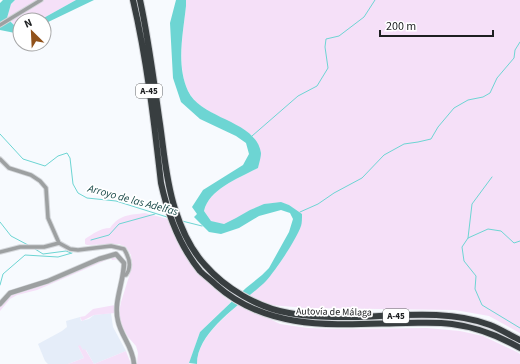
<svg xmlns="http://www.w3.org/2000/svg" width="520" height="364" viewBox="0 0 520 364" font-family="'Source Sans 3',sans-serif">
  <rect width="100%" height="100%" fill="#f7fafe"/>
  <!-- built -->
  <path fill="#e5edf9" d="M111 313 113 327 126 351 94 364 86 350H83L78 346 84 358 68 364H48L45 361 38 344 62 331 67 327 66 321 80 317 81 321 89 319 94 315Z"/>
  <!-- green -->
  <path fill="#f5e0f8" d="M15 0H39L9 19 7 18 11 4Z
    M43 0H76L40 20H20V24L14 25 11 21Z
    M186 0H520V333L489 316 455 310 307 308 270 305 266 317 280 324 308 328 338 329 427 328 460 331 483 336 517 352 520 354V364H197C197 330 245 303 266 280 281 265 291 244 301 226L289 205C272 199 256 206 241 216 236 218 229 223 224 224 220 224 215 222 211 221L204 211C209 189 239 178 258 168L254 137C238 124 218 118 201 106 172 85 183 36 186 6Z
    M145 213 168 219C181 254 200 279 231 302L200 332 189 364H137L138 353 136 346 128 337 123 328 119 319V313L121 302 132 267 131 255 126 247 119 244 87 245 85 244V239C93 234 100 228 110 228 120 214 130 215 145 213Z
    M109 257 119 259 112 260 111 258 37 290 17 295 10 299 0 311V307L12 295 52 282Z
    M115 305V313L94 315 82 321 80 317 85 316 93 309Z
    M80 345 83 350 85 349 94 364 126 351 131 364H68L84 358 78 346Z"/>
  <!-- water -->
  <path fill="#6dd5d3" d="M3 0H15L11 4 7 18 14 25 20 24V32L15 33 0 30V3Z
    M76 0H94L44 24V20H40Z
    M176 0H186V6C183 34 176 65 188 91 202 120 256 120 261 153 261 157 259 164 258 168 239 178 209 189 204 211L211 221 224 224 236 218 250 210 264 204 281 202 289 205 302 214C302 218 302 223 301 226 296 240 276 270 266 281 244 303 197 330 197 364L189 363 200 332 246 288 262 275 269 268 289 232 293 219 290 213 281 210 259 216 239 228 221 234 209 232 194 217 197 214 192 207 203 190 243 165 249 154 246 143 236 136 200 119 181 102 173 78 170 23Z"/>
  <g fill="none" stroke-linecap="round" stroke-linejoin="round">
    <!-- stream -->
    <path stroke="#6dd5d3" stroke-width="1" d="M0 134 23 159 45 166 58 156 67 153 70 158 73 184 78 193 87 198 116 201 167 217
      M252 136 298 96 317 86 328 68 325 47 326 39 339 36 364 17 375 0
      M300 212 318 204 334 193 362 178 384 155 404 144 418 142 431 139 438 127 454 108 468 100 483 97 490 93 497 78 514 58 515 50 520 42
      M182 221 202 226
      M0 222 11 236 28 245
      M468 238 472 204 492 177
      M91 240 109 235 119 224 155 214
      M520 241 514 243 501 231 488 229 468 238 462 247 464 261 476 276 475 289 482 305 520 328
      M35 249 43 254 66 251 71 253
      M0 285 3 274 25 255 58 257 72 253"/>
    <defs>
      <path id="minor" d="M0 25 41 0
        M0 159 9 168 31 175 40 181 46 188 48 218 59 243
        M0 252 20 247H44L59 243 70 249 78 250 111 246 124 249C129 257 132 267 126 275H124"/>
      <path id="tertiary" d="M0 304 10 293 48 281 99 259 116 254 124 263C124 282 113 302 118 321 121 336 133 347 134 364"/>
      <path id="motorway" d="M133 0C147 60 154 122 161 183 168 215 179 245 200 271 205 276 211 280 216 285 270 333 340 324 406 323 422 323 437 322 452 324 476 327 499 336 520 348
        M140 0C149 41 154 83 160 124 164 152 166 181 175 209 181 228 191 250 205 265 225 288 258 308 289 313 310 317 331 317 353 317 396 316 449 309 490 325 500 329 510 335 520 340"/>
    </defs>
    <!-- minor casing -->
    <use href="#minor" stroke="#d4d7db" stroke-width="5.5"/>
    <!-- tertiary casing -->
    <use href="#tertiary" stroke="#d4d7db" stroke-width="6"/>
    <!-- motorway casing -->
    <use href="#motorway" stroke="#d4d7db" stroke-width="8"/>
    <!-- minor -->
    <use href="#minor" stroke="#9da0a1" stroke-width="3.5"/>
    <!-- tertiary -->
    <use href="#tertiary" stroke="#9da0a1" stroke-width="4.5"/>
    <!-- motorway -->
    <use href="#motorway" stroke="#383e40" stroke-width="6"/>
  </g>
  <g text-anchor="middle" dominant-baseline="central" stroke-width="3.5" stroke-linejoin="round" paint-order="stroke">
    <!-- shield labels -->
    <g fill="#fff" stroke="#616264" stroke-width="1">
      <rect x="136" y="84" width="26" height="14" rx="3"/>
      <rect x="383" y="309" width="26" height="14" rx="3"/>
    </g>
    <g font-size="9" font-weight="bold" fill="#1d1f21">
      <text x="149" y="91">A-45</text>
      <text x="396" y="316">A-45</text>
    </g>
    <!-- street labels -->
    <g font-size="10" fill="#1d1f21" stroke="#fff">
      <text transform="translate(334 312) rotate(1)">Autovía de Málaga</text>
    </g>
    <!-- water labels -->
    <g font-size="11" font-style="italic" fill="#1d4c4b" stroke="#fff">
      <text transform="translate(133 200) rotate(15)">Arroyo de las Adelfas</text>
    </g>
  </g>
  <!-- north arrow -->
  <g transform="translate(32 32) rotate(336)"><circle r="19" fill="#ffffff" stroke="#a5a5a6"/>
  <path d="M0-3L7 15L0 10L-7 15Z" fill="#91521b"/>
  <text y="-6" font-size="11" font-weight="bold" text-anchor="middle" fill="#1d1f21">N</text>
  </g>
  <!-- scale -->
  <path d="M380 30v6h113v-6" fill="none" stroke="#1d1f21" stroke-width="2"/>
  <text x="386" y="30" font-size="12" fill="#1d1f21" stroke="#ffffff" stroke-width="3" paint-order="stroke">200 m</text>
</svg>
